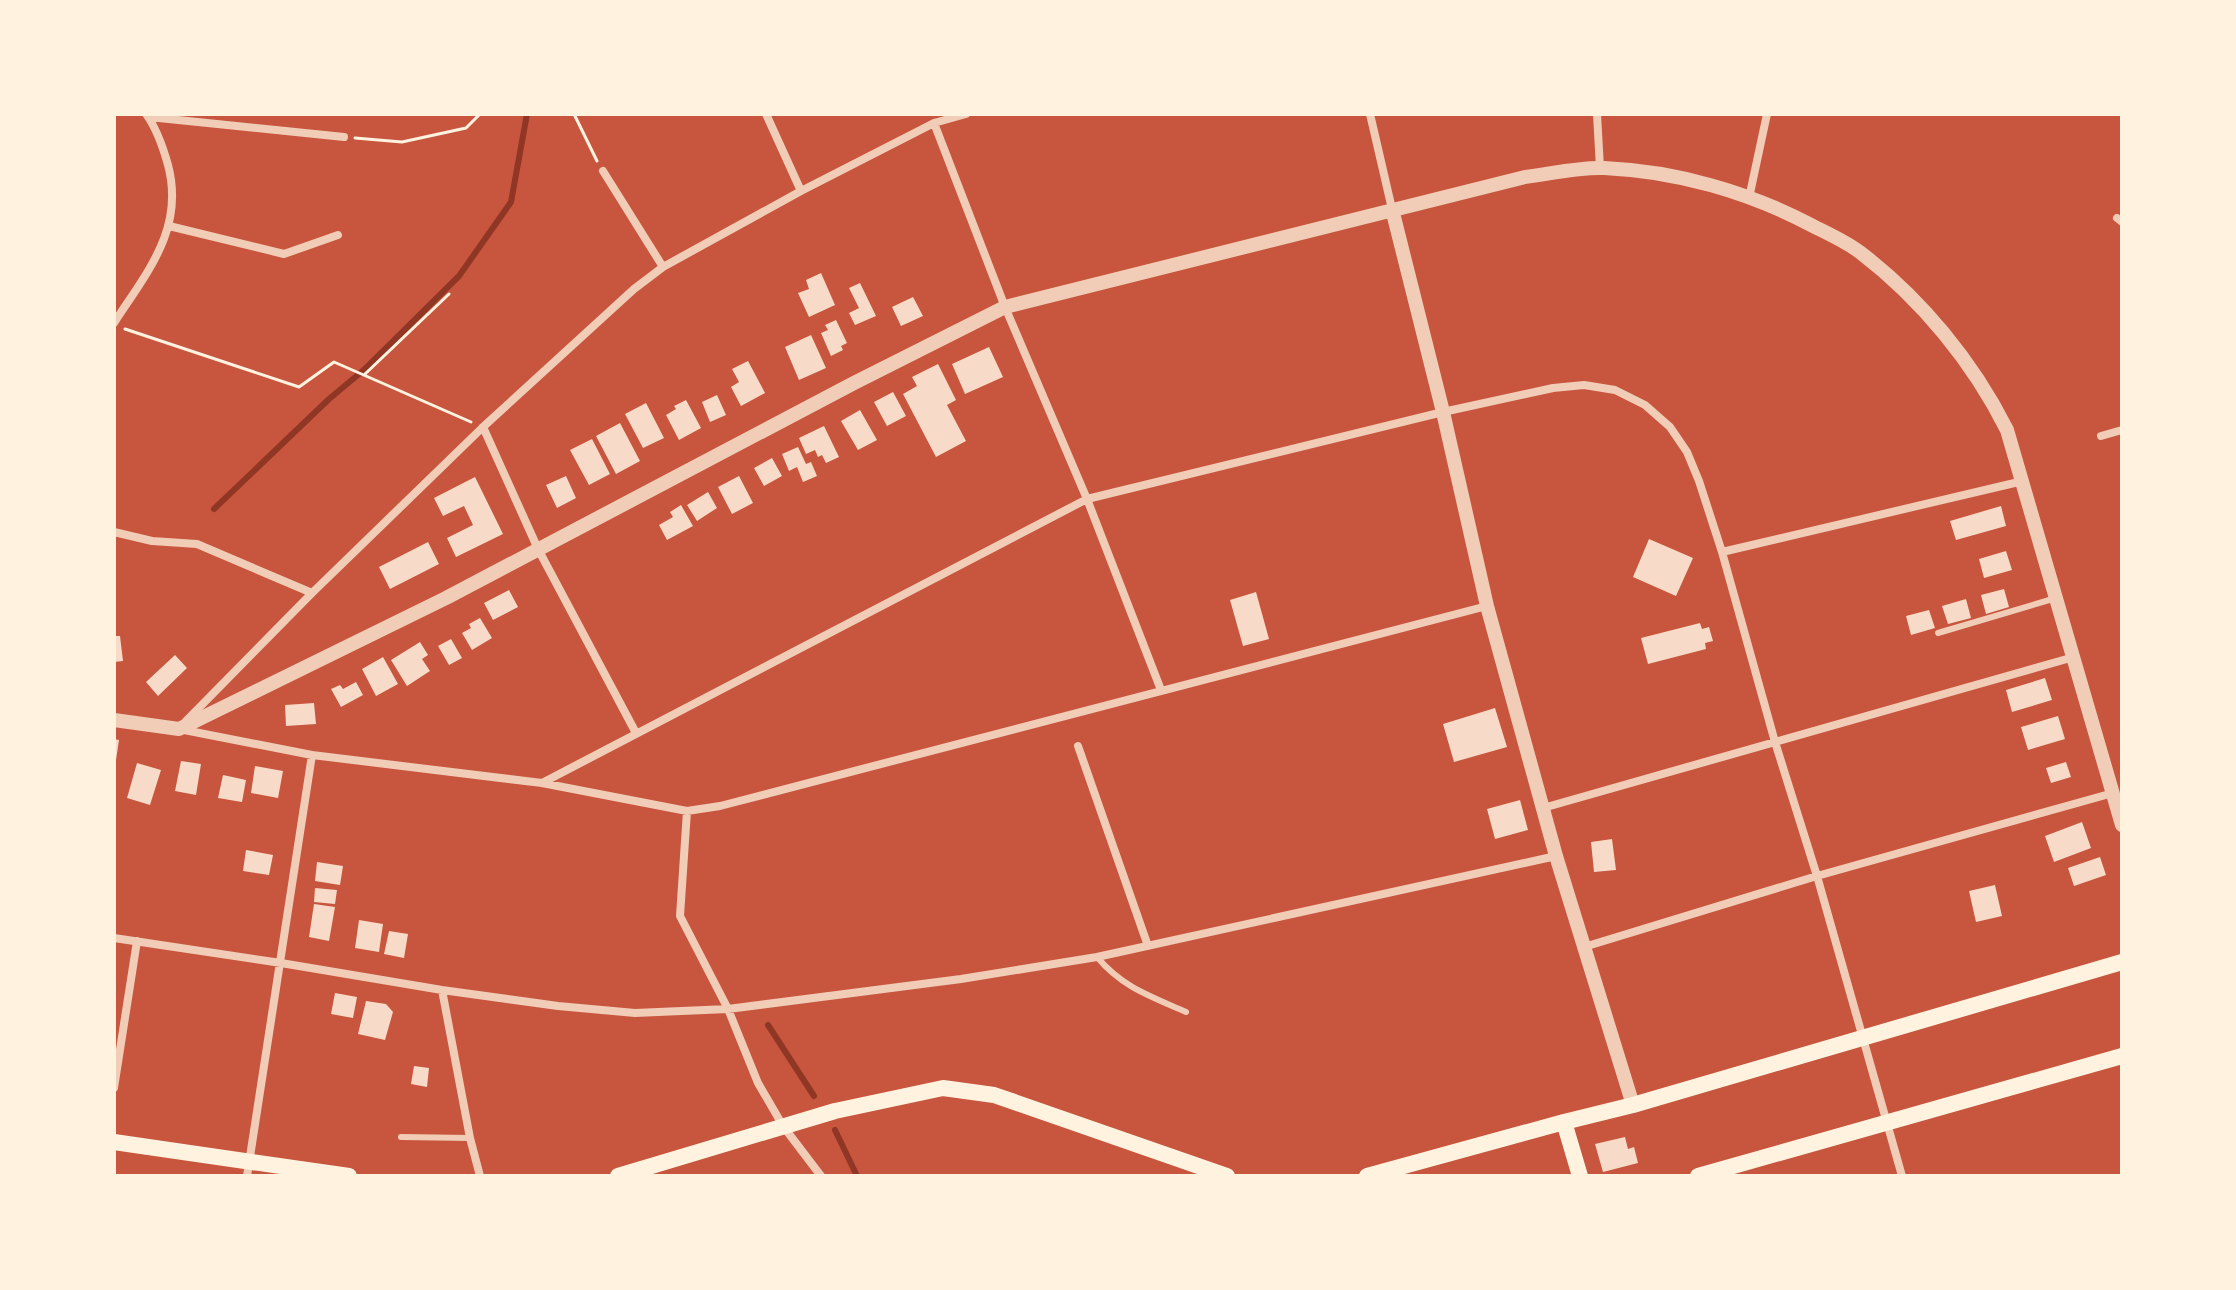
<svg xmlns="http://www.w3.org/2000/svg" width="2236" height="1290" viewBox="0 0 2236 1290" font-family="'PT Serif',serif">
  <rect width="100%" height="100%" fill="#c8553d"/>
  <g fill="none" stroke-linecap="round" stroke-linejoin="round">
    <!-- stream -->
    <path stroke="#8f3625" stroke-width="6" d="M214 509 329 399 365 369 459 276 511 202 527 114
      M768 1025 814 1096
      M835 1130 857 1176"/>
  </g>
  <!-- building -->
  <path fill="#f7dbc8" d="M821 273 835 305 809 317 798 293 809 289 806 280Z
    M860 283 876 316 855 325 849 313 859 308 849 288Z
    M913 297 923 316 901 326 892 307Z
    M836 320 847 343 841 346 843 350 831 356 821 333 828 330 825 325Z
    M811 335 826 368 799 380 785 347Z
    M989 347 1003 377 965 394 952 364Z
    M748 361 765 393 741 406 731 387 739 382 732 369Z
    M938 364 956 400 947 405 966 441 936 457 903 394 917 386 912 377Z
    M893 392 906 416 887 426 874 402Z
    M717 395 726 415 710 422 702 402Z
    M686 400 701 428 679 440 666 415 676 409 674 406Z
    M646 403 664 438 643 448 625 414Z
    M860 410 877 440 858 450 841 421Z
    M620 423 640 461 616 474 596 436Z
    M824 426 839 457 826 463 822 455 818 457 815 450 806 454 799 438Z
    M592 439 610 474 589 485 570 450Z
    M798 447 806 464 811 462 817 476 803 482 797 467 789 471 782 454Z
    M772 458 782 476 764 486 754 468Z
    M566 476 576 498 557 508 546 485Z
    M739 476 753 503 732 514 718 487Z
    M475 477 503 534 456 557 447 538 473 525 464 506 443 516 434 498Z
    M708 492 717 508 697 521 687 505Z
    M681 505 693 526 667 540 659 525 673 517 670 512Z
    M2001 506 2006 526 1956 540 1950 521Z
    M1649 539 1693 558 1676 596 1633 577Z
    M428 542 439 564 390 589 379 567Z
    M2006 551 2012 570 1984 578 1979 559Z
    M2004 589 2009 607 1986 614 1981 595Z
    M509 590 518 607 493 620 484 603Z
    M1256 592 1269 639 1243 646 1230 600Z
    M1966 599 1971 618 1948 624 1942 606Z
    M1929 610 1935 628 1911 635 1906 616Z
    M480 618 492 638 472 650 462 633 471 628 469 624Z
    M1700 623 1702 629 1709 627 1713 641 1705 643 1706 649 1648 664 1641 638Z
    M114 636H120L123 661 114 662Z
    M451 639 462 658 449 665 438 646Z
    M420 642 428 655 422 659 430 671 407 686 391 660Z
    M175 655 187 668 158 696 146 682Z
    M383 657 398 684 376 696 362 669Z
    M2045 678 2052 700 2012 712 2006 690Z
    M356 682 363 695 341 707 331 689 340 685 343 689Z
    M314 703 316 724 286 726 285 705Z
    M1495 708 1507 747 1454 762 1443 724Z
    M2058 716 2065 739 2028 750 2021 727Z
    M114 739 119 740 116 760H114Z
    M181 761 201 764 196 795 175 791Z
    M2066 762 2071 777 2051 783 2046 768Z
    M137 763 161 770 150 805 127 798Z
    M255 766 283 771 278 798 251 793Z
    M223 775 246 780 242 802 218 798Z
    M1520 800 1528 830 1495 839 1487 809Z
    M2082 822 2091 848 2054 862 2045 836Z
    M1612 839 1616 870 1594 872 1591 842Z
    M246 850 273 855 269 875 243 871Z
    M2100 857 2106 875 2074 886 2068 868Z
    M317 862 343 866 340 885 315 881Z
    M1995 885 2002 916 1976 922 1969 891Z
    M315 888 337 890 335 904 314 902Z
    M314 904 335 907 329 941 309 937Z
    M359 920 383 924 379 952 355 948Z
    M389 931 408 934 404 958 384 954Z
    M335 993 357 997 353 1018 331 1014Z
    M366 1001 386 1004 393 1012 385 1040 358 1034Z
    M414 1066 429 1068 427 1087 411 1084Z
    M1625 1137 1628 1149 1634 1147 1638 1163 1603 1172 1595 1144Z"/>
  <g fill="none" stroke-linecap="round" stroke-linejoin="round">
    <!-- path -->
    <path stroke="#fff3e0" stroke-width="3" d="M574 114 597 161
      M355 138 402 142 466 128 480 114
      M125 329 299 387 334 362 471 422
      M365 374 449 294"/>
    <!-- service -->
    <path stroke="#f1ccb7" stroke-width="6" d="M1938 633 2056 598
      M1097 957C1122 987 1150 996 1186 1012
      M401 1137 470 1138"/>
    <!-- minor -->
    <path stroke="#f1ccb7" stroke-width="8" d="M766 114 801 191
      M1370 114 1392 209
      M1597 114 1600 168
      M149 117 344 137
      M934 123 1005 307 1087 499 1161 690
      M603 171 663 267
      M1749 198 1767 114
      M2117 218 2122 222
      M169 226 284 254 338 235
      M114 323C147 272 185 229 168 165 163 147 157 129 146 114
      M483 427 538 549 636 733
      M2101 436 2122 430
      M114 532 152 541 197 544 312 593
      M1722 552 2023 481
      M186 721 312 593 483 427 634 289 663 267 801 191 934 123 966 114
      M179 729 312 755 542 783 687 811 720 806 1487 606
      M1078 746 1148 946
      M542 783 1087 499 1443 412 1553 388 1584 385 1615 390 1645 405 1670 427 1687 452 1699 481 1722 552 1775 742 1817 876 1902 1176
      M1543 808 2074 657
      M687 811 680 916 728 1009 758 1083 783 1126 821 1176
      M114 938 281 963 442 990 558 1006 635 1013 728 1009 961 979 1097 957 1556 856
      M1584 947 1817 876 2113 793
      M442 990 470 1138 480 1176
      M114 1088 137 941
      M247 1176 312 755"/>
    <!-- tertiary -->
    <path stroke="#f1ccb7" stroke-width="14" d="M1392 209 1443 412 1487 606 1556 856 1633 1105
      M114 720 179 729 446 598 854 383 1005 307 1525 177C1550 174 1578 167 1604 168 1676 171 1749 192 1813 226 1829 234 1847 242 1861 253 1921 299 1973 362 2007 430L2122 825"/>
    <!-- secondary -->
    <path stroke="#fff3e0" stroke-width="16" d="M1564 1122 1580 1176
      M114 1142 349 1176
      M618 1176 835 1111 943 1088 994 1095 1227 1176
      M1367 1176 1564 1122 1633 1105 2122 962
      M1698 1176 2122 1056"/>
  </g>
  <!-- border -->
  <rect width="2236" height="1290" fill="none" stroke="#fff3e0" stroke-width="232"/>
</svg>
